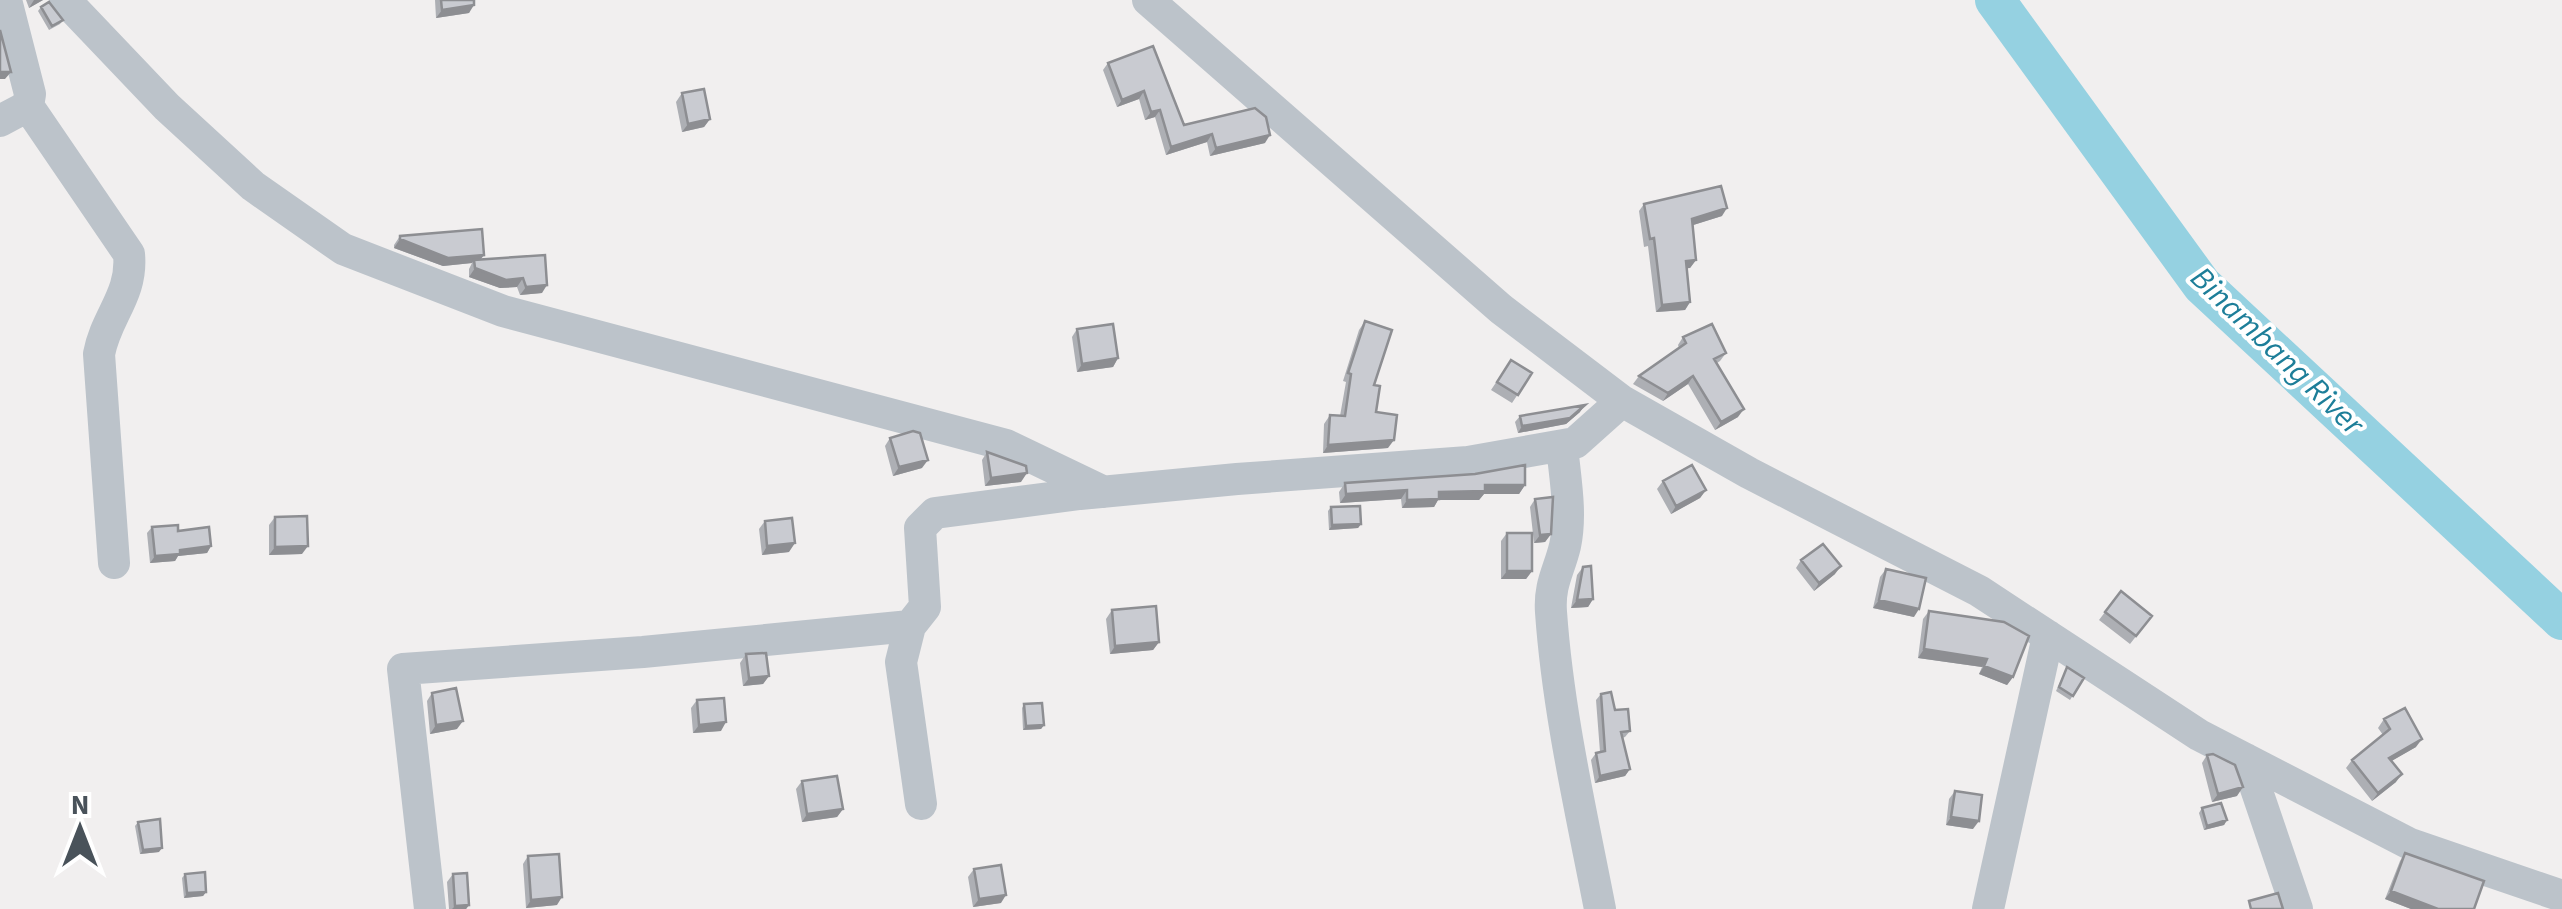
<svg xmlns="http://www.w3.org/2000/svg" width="2562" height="909" viewBox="0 0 2562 909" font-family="'Source Sans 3',sans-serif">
  <rect width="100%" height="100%" fill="#f1efef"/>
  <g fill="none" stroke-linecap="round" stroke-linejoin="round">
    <!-- river -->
    <path stroke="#95d1e1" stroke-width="40" d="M1995 0 2202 285 2562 620"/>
    <!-- minor -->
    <path stroke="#bcc3ca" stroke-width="32" d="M65 0 167 107 253 186 343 249 503 311 1006 445 1104 492
      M1148 0 1501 309 1622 401 1749 473 1979 591 2199 735 2410 844 2562 896
      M28 106 129 254C133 295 106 316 99 354L114 563
      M0 121 28 106 30 94 6 0
      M1562 446C1565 478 1572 514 1565 546 1559 571 1549 584 1551 612 1558 712 1581 811 1600 909
      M910 626 901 662 921 804
      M2246 759 2297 909
      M430 909 403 669 643 652 910 626 925 607 920 528 935 513 1080 494 1237 479 1468 462 1575 443 1622 401
      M1988 909 2048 636"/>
  </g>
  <!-- wall -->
  <path fill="#adafb4" d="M26 0H43L29 8Z
    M435 0H474L469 13 436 18Z
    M41 7 63 20 60 24 49 30 38 11Z
    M1108 63 1184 125 1265 143 1210 156 1207 142 1166 155 1155 117 1145 120 1139 99 1117 107 1103 70Z
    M682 93 710 119 704 127 682 132 676 102Z
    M1644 204 1722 216 1693 225 1696 260 1690 268H1687L1690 302 1685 310 1656 312 1648 246 1644 247 1639 211Z
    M400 236 480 260 545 255 542 293 520 295 517 287 500 288 469 277V269L472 263 443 266 394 248V245Z
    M1365 321 1374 385 1376 412 1388 448 1323 453 1324 424 1330 415 1340 416 1346 382 1343 381 1359 330Z
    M1077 329 1118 358 1113 367 1077 372 1072 337Z
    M1683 337 1726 353 1720 361 1717 363 1738 417 1715 430 1688 384 1663 401 1633 384 1639 376 1679 348 1678 345Z
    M1511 360 1532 373 1512 403 1491 390Z
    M1580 412 1566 424 1518 433 1515 422 1520 416Z
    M890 438 922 468 893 476 885 446Z
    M987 452 1021 482 985 486 982 460Z
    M1663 481 1706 490 1700 498 1671 514 1657 489Z
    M1345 483 1525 485 1519 494H1484L1479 500H1438L1434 507 1402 508 1401 499 1340 503 1339 492Z
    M1535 499 1551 534 1545 542 1534 543 1530 507Z
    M1331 507 1361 524 1358 528 1329 530 1328 511Z
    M275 517 302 554 269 555V525Z
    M765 521 789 552 762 555 759 529Z
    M152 527 178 531 211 546 207 553 178 556 175 561 150 563 147 533Z
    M1507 533 1532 571 1526 579H1501V541Z
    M1801 560 1835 574 1814 591 1796 568Z
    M1583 567 1593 599 1588 607 1571 608 1577 575Z
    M1886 569 1914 617 1873 608 1880 577Z
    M2121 591 2152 616 2130 644 2099 620Z
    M1112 610 1159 642 1153 650 1110 654 1106 619Z
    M1929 611 2013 677 2007 685 1979 674 1982 667 1918 658 1923 619Z
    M746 654 769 676 763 684 743 686 740 663Z
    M2067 667 2084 678 2070 700 2056 691Z
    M432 693 457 729 430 734 427 701Z
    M1601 694 1615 710 1630 731 1625 737 1622 738 1630 769 1625 776 1595 783 1591 760 1596 753 1600 752 1596 700Z
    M697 700 721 731 693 733 691 708Z
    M1024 704 1044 725 1041 729 1023 730 1022 708Z
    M2384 719 2416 747 2391 761 2396 782 2372 801 2346 768 2352 760 2383 735 2378 728Z
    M2207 755 2237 796 2212 802 2202 763Z
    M802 781 843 809 837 817 802 822 796 789Z
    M1955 791 1973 829 1946 825 1949 799Z
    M2202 808 2227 820 2224 825 2204 830 2199 813Z
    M138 822 159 852 140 854 135 826Z
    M2405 853 2474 909H2411L2385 899 2400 861Z
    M528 856 557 905 526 908 523 864Z
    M974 869 1001 903 973 907 968 877Z
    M185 874 206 892 203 896 184 898 182 878Z
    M453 874 469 905 466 909H449L447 882Z"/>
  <!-- shaded-wall -->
  <path fill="#8d8e92" d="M34 0H43L29 8Z
    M474 5 469 13 436 18 442 10Z
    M0 72H11L5 79H0Z
    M1144 91 1139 99 1117 107 1122 100Z
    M1160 110 1155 117 1145 120 1151 112Z
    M710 119 704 127 682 132 688 124Z
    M1212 134 1207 142 1166 155 1171 147Z
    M1270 135 1265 143 1210 156 1216 148Z
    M1727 208 1722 216 1687 227 1692 219Z
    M400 239 484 255 478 263 474 260 472 263 443 266 394 248Z
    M1696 260 1690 268 1681 269 1686 261Z
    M475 268 523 278 517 287 500 288 469 277Z
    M547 285 542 293 520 295 526 287Z
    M1690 302 1685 310 1656 312 1662 305Z
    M1118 358 1113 367 1077 372 1082 364Z
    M1693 376 1688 384 1663 401 1668 393Z
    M1585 405 1580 412 1566 424 1518 433 1522 426Z
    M1744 409 1738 417 1715 430 1721 422Z
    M1394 440 1388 448 1323 453 1328 445Z
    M928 460 922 468 893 476 899 467Z
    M1027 473 1021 482 985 486 991 478Z
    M1485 485H1525L1519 494H1484L1479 500H1438L1434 507 1402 508 1407 500 1439 492Z
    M1407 490 1401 499 1340 503 1346 494Z
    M1706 490 1700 498 1671 514 1676 506Z
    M1361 524 1358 528 1329 530 1332 525Z
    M1551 534 1545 542 1534 543 1540 535Z
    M795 543 789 552 762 555 767 546Z
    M211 546 207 553 178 556 175 561 150 563 155 556 180 550Z
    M308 546 302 554 269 555 275 547Z
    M1841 566 1835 574 1814 591 1819 583Z
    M1507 571H1532L1526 579H1501Z
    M1593 599 1588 607 1571 608 1577 600Z
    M1879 600 1919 609 1914 617 1873 608Z
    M1159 642 1153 650 1110 654 1115 646Z
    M1924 649 1987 659 1982 667 1918 658Z
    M1984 666 2013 677 2007 685 1979 674Z
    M769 676 763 684 743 686 749 678Z
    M463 721 457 729 430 734 436 725Z
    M726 722 721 731 693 733 699 725Z
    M1044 725 1041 729 1023 730 1026 726Z
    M2422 739 2416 747 2383 766 2389 758Z
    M1630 769 1625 776 1595 783 1600 776Z
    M2402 774 2396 782 2372 801 2378 793Z
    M2243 787 2237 796 2212 802 2218 794Z
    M843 809 837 817 802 822 807 814Z
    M1951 817 1979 821 1973 829 1946 825Z
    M2227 820 2224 825 2204 830 2207 826Z
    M162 848 159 852 140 854 143 850Z
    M2391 891 2438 909H2411L2385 899Z
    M206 892 203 896 184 898 187 893Z
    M1006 895 1001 903 973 907 979 899Z
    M562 897 557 905 526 908 531 900Z
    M469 905 466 909H452L455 906Z"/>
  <!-- building -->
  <path fill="#c9cbd1" stroke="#8d8e92" stroke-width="2.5" d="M441 0H474V5L442 10Z
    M49 2 63 20 52 26 41 7Z
    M0 30 11 72H0Z
    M1153 46 1184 125 1255 108 1266 117 1270 135 1216 148 1212 134 1171 147 1160 110 1151 112 1144 91 1122 100 1108 63Z
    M704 89 710 119 688 124 682 93Z
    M1721 186 1727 208 1692 219 1696 260 1686 261 1690 302 1662 305 1654 238 1650 239 1644 204Z
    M482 229 484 255 448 258 400 239V236Z
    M545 255 547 285 526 287 523 278 506 280 475 268 474 260Z
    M1365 321 1392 330 1374 385 1380 386 1376 412 1397 415 1394 440 1328 445 1330 415 1345 416 1351 374 1348 373Z
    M1113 324 1118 358 1082 364 1077 329Z
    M1712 324 1726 353 1714 359 1744 409 1721 422 1693 376 1668 393 1639 376 1686 343 1683 337Z
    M1511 360 1532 373 1518 395 1497 382Z
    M1585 405 1570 418 1522 426 1520 416Z
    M913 431 920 433 928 460 899 467 890 438Z
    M987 452 1026 466 1027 473 991 478Z
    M1525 465V485H1485V491L1439 492V499L1407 500V490L1346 494 1345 483 1475 474Z
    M1692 465 1706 490 1676 506 1663 481Z
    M1553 497 1551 534 1540 535 1535 499Z
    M1360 506 1361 524 1332 525 1331 507Z
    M307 516 308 546 275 547V517Z
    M792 518 795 543 767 546 765 521Z
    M178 525V531L209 527 211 546 180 550V554L155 556 152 527Z
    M1507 533H1532V571H1507Z
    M1823 544 1841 566 1819 583 1801 560Z
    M1591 566 1593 599 1577 600 1583 567Z
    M1886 569 1926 578 1919 609 1879 600Z
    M2121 591 2152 616 2136 636 2105 612Z
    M1156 606 1159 642 1115 646 1112 610Z
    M1929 611 2004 622 2029 636 2013 677 1984 666 1987 659 1924 649Z
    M766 653 769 676 749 678 746 654Z
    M2067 667 2084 678 2073 696 2059 687Z
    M456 688 463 721 436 725 432 693Z
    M1611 692 1615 710 1628 709 1630 731 1621 732 1630 769 1600 776 1596 753 1605 751 1601 694Z
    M724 698 726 722 699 725 697 700Z
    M1042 703 1044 725 1026 726 1024 704Z
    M2405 708 2422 739 2389 758 2402 774 2378 793 2352 760 2390 729 2384 719Z
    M2213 754 2235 765 2243 787 2218 794 2207 755Z
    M837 776 843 809 807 814 802 781Z
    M1955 791 1982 795 1979 821 1951 817Z
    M2221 803 2227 820 2207 826 2202 808Z
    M160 819 162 848 143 850 138 822Z
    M2405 853 2484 881 2474 909H2438L2391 891Z
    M559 854 562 897 531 900 528 856Z
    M1001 865 1006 895 979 899 974 869Z
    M205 872 206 892 187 893 185 874Z
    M467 873 469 905 455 906 453 874Z
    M2278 893 2283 909H2251L2249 901Z"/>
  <g text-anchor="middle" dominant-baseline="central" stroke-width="8" stroke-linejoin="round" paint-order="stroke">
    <!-- water labels -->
    <g font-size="32" font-style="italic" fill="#1d7e99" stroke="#fff">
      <text transform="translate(2277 351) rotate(44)">Binambang River</text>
    </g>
  </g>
  <!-- north arrow -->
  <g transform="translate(80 829)" stroke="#ffffff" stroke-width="8" paint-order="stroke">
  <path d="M0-8L18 38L0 25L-18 38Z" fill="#49525a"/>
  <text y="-15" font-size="28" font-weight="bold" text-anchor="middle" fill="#49525a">N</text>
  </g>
</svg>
